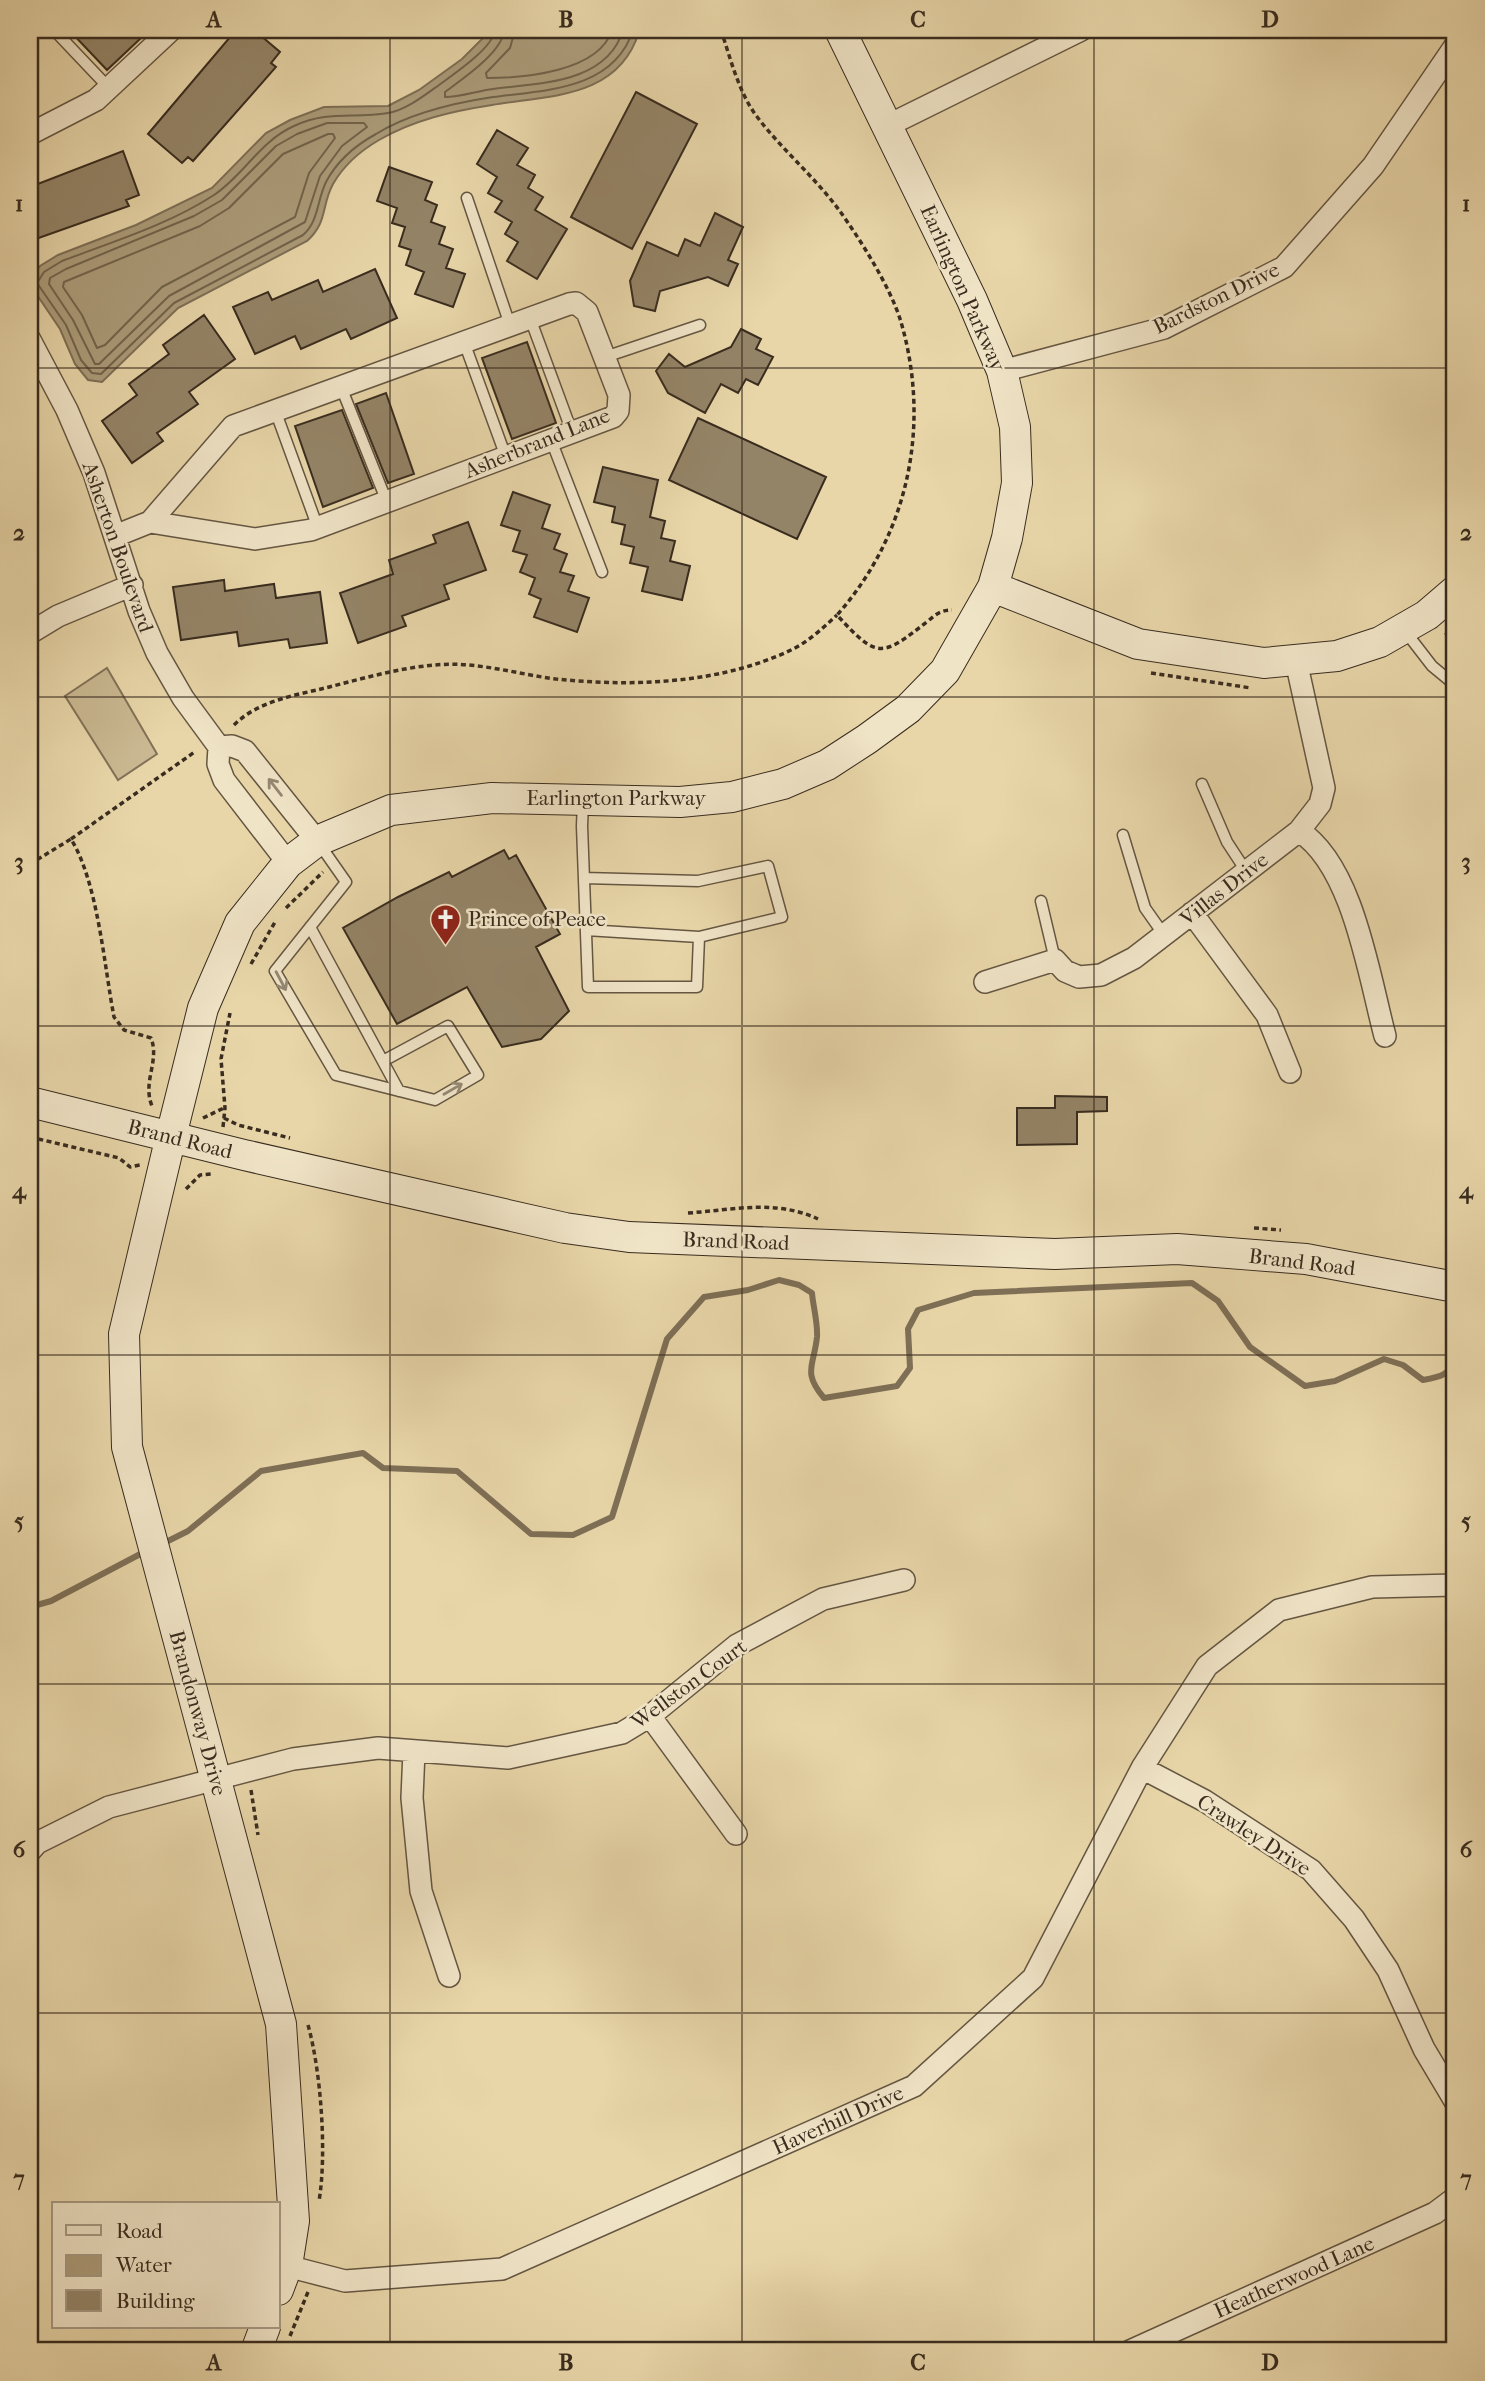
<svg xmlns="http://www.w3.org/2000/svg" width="1485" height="2381" viewBox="0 0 1485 2381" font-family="'IM FELL French Canon',serif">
  <rect width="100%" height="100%" fill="#e8d6a9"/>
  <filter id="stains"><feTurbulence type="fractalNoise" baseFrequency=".00286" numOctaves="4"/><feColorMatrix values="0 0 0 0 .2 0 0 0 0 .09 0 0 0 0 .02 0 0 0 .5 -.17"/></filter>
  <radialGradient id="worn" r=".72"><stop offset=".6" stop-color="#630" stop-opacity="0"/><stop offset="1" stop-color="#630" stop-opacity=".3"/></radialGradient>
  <!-- green -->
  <path fill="#cab992" stroke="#827258" stroke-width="2" d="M107 668 157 754 118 780 65 696Z"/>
  <!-- water -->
  <path fill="#ac9c7a" stroke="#7e6f56" stroke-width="2" d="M491 30 639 32C618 99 549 95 492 105 453 111 413 120 379 140 360 151 344 165 333 184 321 206 328 222 307 241L178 308 102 382 88 380 75 364 60 329 31 286V277L40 266 58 255 136 225 212 188 266 133 290 120 324 107 388 106 419 90 462 59Z"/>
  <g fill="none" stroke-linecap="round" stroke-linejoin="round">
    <!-- shore -->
    <path stroke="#72644c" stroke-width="2" d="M495 30C493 48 454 74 439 85 425 95 406 110 388 113 353 119 329 110 294 126 260 141 244 175 214 195 168 225 112 242 62 261L44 272 37 283 66 325 81 360 92 373 101 374 174 303 303 235C319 221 317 200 326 182 337 161 356 145 376 134 410 113 453 103 493 97 545 90 614 90 633 30
      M504 30C503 52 462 79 445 92V97C460 97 477 91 493 89 538 83 607 84 623 30
      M515 30 510 48 486 73 487 78C523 78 599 72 612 30
      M327 123H364L367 127 342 146 320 176 305 222 169 296 99 364H95L73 320 49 284 50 278 66 269 194 216 222 200 276 146 297 134Z
      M328 134H333L335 138 309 173 295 217 162 287 105 345 97 348 82 315 63 287 64 282 200 226 229 208 283 154Z"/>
    <!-- stream -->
    <path stroke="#7e6f56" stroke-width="6" d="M162 1544 188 1531 261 1471 363 1453 383 1468 457 1471 531 1534 573 1535 612 1517 667 1339 704 1297 748 1290 779 1280 799 1285 812 1293C813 1306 818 1323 817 1337 814 1366 802 1372 824 1398L897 1386 910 1368 908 1329 918 1310 974 1293 1192 1283 1218 1301 1250 1347 1305 1386 1335 1381 1384 1359 1403 1365 1423 1380C1440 1377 1451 1375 1455 1357
      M30 1607 51 1601 146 1551"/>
  </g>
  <!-- building -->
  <path fill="#948467" stroke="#392c1f" stroke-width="2" d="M69 30H133L141 38 107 70Z
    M236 30H254L280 52 271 63 276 67 193 161 188 157 182 163 148 134Z
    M636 92 697 124 632 249 571 217Z
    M497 130 528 148 517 165 535 175 528 188 543 197 535 210 567 229 537 279 507 261 518 242 505 234 512 222 495 212 502 201 488 193 497 177 477 164Z
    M123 151 139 195 126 200 129 206 30 241V187Z
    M389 167 432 182 425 200 437 205 431 222 445 227 439 244 453 249 446 268 465 274 453 307 415 294 424 272 406 265 411 250 399 246 405 227 392 223 397 208 377 201Z
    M715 213 743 227 728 260 738 264 728 286 708 277 660 291 655 311 634 306 630 281 647 242 678 256 685 239 700 246Z
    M375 269 397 318 351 339 346 329 301 349 295 336 255 354 233 307 268 292 272 300 318 280 323 292Z
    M204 315 235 359 189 392 198 404 157 433 163 441 132 463 102 421 137 395 129 384 169 354 163 345Z
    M741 329 761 339 756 349 773 357 758 385 746 379 738 393 721 384 705 413 668 393 656 371 669 354 685 367 731 347Z
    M527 342 556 423 512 439 482 358Z
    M386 393 414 474 388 483 356 404Z
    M342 410 373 488 323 507 295 426Z
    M698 418 826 477 797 539 669 480Z
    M603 467 658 480 650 517 665 521 661 538 675 541 670 561 690 566 682 600 642 591 648 567 630 563 634 547 621 544 625 525 612 522 615 507 594 502Z
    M513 492 550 505 542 528 560 534 554 549 567 554 560 572 574 576 568 591 589 598 577 632 534 617 541 599 529 594 535 578 520 572 527 555 513 551 520 531 501 525Z
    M468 522 486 570 444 585 449 599 402 616 406 626 358 643 340 593 393 574 389 560 436 543 433 535Z
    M224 580 225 591 274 584 276 598 320 592 327 643 290 648 288 639 239 646 237 632 181 640 173 587Z
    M504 850 509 859 516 855 560 934 536 947 569 1011 541 1039 502 1047 467 987 397 1024 343 928 398 897 449 872 452 877Z
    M1055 1096 1107 1097V1111L1077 1112V1144L1017 1145V1108H1055Z"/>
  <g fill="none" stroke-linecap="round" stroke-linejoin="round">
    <defs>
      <path id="lane" d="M54 30 109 88
        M467 198 510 325
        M530 318 572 432
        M464 342 506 457
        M605 357 700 325
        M341 387 387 502
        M275 410 318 528
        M551 440 602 572
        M1405 631 1432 666 1455 685
        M1202 784 1227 842 1246 871
        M583 802 582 826 588 987H697L699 937 782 917 768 866 698 881 584 878
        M1123 835 1145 908 1164 935
        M318 842 346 882 275 971 336 1075 435 1100 478 1075 448 1026 383 1061
        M1041 901 1055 960
        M310 927 399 1091
        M586 930 699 937"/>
      <path id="street" d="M889 125 1081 30
        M30 134 96 100 171 30
        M30 340 67 410 94 473 139 611 157 653 183 698 219 747 218 764 224 780 288 863
        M1002 371 1164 328 1284 267 1373 166 1455 46
        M115 536 150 522 233 426 569 304 576 303 587 312 619 395 618 411 613 417 311 530 255 539 150 522
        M30 633 58 616 132 585
        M219 747 232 746 245 751 317 841
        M1299 831C1353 865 1369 976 1385 1036
        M1192 913 1267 1015 1290 1072
        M985 982 1055 960 1065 971 1079 977 1101 975 1134 958 1299 831 1320 804 1324 788 1296 661
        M650 1716 736 1834
        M414 1751 412 1798 421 1891 449 1976
        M1142 1768 1205 1801 1311 1870 1354 1919 1388 1970 1424 2049 1455 2101
        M30 1851 37 1843 109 1807 293 1759 378 1748 508 1758 622 1733 650 1716 737 1645 823 1599 904 1580
        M287 2266 345 2281 502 2269 914 2086 1033 1978 1142 1768 1207 1666 1279 1610 1372 1587 1455 1585
        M1130 2351 1435 2213 1455 2198"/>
      <path id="secondary" d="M993 587 1138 644 1264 663 1337 656 1380 642 1427 615 1455 591
        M30 1102 244 1155 565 1228 629 1237 1055 1254 1177 1249 1306 1259 1455 1287
        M278 2290 287 2266 294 2221 281 2024 127 1447 124 1334 171 1136 203 1008 240 923 288 863 317 841 391 810 492 798 680 802 732 797 783 784 827 765 867 739 908 709 945 671 993 587 1007 538 1017 483 1015 427 1002 371 972 300 840 30
        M256 2351 265 2327"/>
    </defs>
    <!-- lane casing -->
    <use href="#lane" stroke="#655642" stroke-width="13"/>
    <!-- street casing -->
    <use href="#street" stroke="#655642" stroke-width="24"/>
    <!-- secondary casing -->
    <use href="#secondary" stroke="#392c1f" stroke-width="32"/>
    <!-- path -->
    <path stroke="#392c1f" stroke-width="3.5" stroke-dasharray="5 3.5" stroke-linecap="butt" d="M721 30C730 57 738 90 755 114 780 148 814 176 839 210 860 239 891 288 901 322 931 425 909 534 837 615 878 660 882 657 928 621 936 614 941 610 952 610
      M1445 635 1455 630
      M1151 673 1251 688
      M234 725C257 702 291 696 321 689 358 680 397 668 435 665 476 661 516 674 556 679 632 687 720 684 791 650 808 642 823 628 837 615
      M71 839 196 751
      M30 864 71 839C98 883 104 965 114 1017L124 1030 151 1038C160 1061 142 1082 152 1106
      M286 908 323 872
      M251 964 275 922
      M203 1118 224 1108
      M224 1118 238 1125 290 1138
      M223 1127 225 1108 221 1059 230 1013
      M30 1137 119 1158 130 1167 140 1165
      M186 1189 200 1175 211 1174
      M688 1213C733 1210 775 1199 818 1219
      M1254 1228 1281 1230
      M251 1790 258 1835
      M308 2025C321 2071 327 2154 319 2201
      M290 2336 308 2292"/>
    <!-- lane -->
    <use href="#lane" stroke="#f0e4c7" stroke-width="10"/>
    <!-- street -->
    <use href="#street" stroke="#f0e4c7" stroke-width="21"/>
    <!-- secondary -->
    <use href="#secondary" stroke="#f0e4c7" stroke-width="30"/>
  </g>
  <!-- one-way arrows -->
  <defs><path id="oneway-shaft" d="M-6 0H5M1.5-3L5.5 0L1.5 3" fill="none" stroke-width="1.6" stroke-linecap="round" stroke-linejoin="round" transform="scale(1.75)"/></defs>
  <g stroke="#948873">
    <use href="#oneway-shaft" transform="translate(275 787) rotate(-128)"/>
    <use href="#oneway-shaft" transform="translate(281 981) rotate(62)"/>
    <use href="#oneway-shaft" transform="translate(453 1089) rotate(-30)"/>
  </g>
  <!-- grid -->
  <path fill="none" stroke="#392c1f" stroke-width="2" stroke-opacity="0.55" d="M390 30V2351M742 30V2351M1094 30V2351M30 368H1455M30 697H1455M30 1026H1455M30 1355H1455M30 1684H1455M30 2013H1455"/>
  <!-- icons -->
  <defs>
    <symbol id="church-pin" viewBox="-11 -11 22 30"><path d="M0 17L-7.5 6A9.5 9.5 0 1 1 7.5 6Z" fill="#8f2418" stroke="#f0e4c7"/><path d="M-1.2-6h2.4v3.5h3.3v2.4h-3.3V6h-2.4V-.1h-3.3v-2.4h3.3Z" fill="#fff"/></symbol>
  </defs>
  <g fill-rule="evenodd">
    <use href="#church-pin" x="428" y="902" width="35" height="47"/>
  </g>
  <g text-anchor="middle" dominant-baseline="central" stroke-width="5" stroke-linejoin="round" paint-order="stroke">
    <!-- street labels -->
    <g font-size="21" fill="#392c1f" stroke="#f0e4c7">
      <text transform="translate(963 288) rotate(66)">Earlington Parkway</text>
      <text transform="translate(1216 298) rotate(-26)">Bardston Drive</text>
      <text transform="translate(537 443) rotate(-22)">Asherbrand Lane</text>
      <text transform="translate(118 547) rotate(71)">Asherton Boulevard</text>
      <text x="616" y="798">Earlington Parkway</text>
      <text transform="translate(1224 889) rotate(-38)">Villas Drive</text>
      <text transform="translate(180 1139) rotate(14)">Brand Road</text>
      <text transform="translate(736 1241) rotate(2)">Brand Road</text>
      <text transform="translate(1302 1262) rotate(7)">Brand Road</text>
      <text transform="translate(689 1684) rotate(-36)">Wellston Court</text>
      <text transform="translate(198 1713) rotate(75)">Brandonway Drive</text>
      <text transform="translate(1254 1835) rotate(33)">Crawley Drive</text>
      <text transform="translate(838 2120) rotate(-24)">Haverhill Drive</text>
      <text transform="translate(1294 2277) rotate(-24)">Heatherwood Lane</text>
    </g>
    <!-- poi labels -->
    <g font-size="21" fill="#392c1f" stroke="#f0e4c7" text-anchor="start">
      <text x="468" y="919">Prince of Peace</text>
    </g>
  </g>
  <!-- margin -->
  <rect width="1485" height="2381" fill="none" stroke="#e8d6a9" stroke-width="77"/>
  <!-- legend -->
  <rect x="52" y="2202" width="228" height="126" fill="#f0e4c7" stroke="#a79a84" stroke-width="2"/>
  <rect x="66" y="2225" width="35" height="10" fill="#f0e4c7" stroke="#a79a84" stroke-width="2"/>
  <text x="116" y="2238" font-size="21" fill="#392c1f">Road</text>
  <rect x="66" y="2255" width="35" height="21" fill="#ac9c7a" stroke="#a79a84" stroke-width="2"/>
  <text x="116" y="2272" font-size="21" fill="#392c1f">Water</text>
  <rect x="66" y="2290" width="35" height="21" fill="#948467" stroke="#a79a84" stroke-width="2"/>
  <text x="116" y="2308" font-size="21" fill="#392c1f">Building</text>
  <rect x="38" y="38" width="1408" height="2304" fill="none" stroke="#392c1f" stroke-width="2.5"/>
  <g font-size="23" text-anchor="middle" font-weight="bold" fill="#392c1f">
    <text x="214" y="27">A</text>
    <text x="566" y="27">B</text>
    <text x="918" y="27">C</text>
    <text x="1270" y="27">D</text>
    <text x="19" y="211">1</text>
    <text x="1466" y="211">1</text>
    <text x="19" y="540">2</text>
    <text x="1466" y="540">2</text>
    <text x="19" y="869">3</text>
    <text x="1466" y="869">3</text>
    <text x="19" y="1198">4</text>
    <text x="1466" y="1198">4</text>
    <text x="19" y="1528">5</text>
    <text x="1466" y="1528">5</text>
    <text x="19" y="1857">6</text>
    <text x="1466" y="1857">6</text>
    <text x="19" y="2186">7</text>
    <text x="1466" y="2186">7</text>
    <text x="214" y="2370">A</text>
    <text x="566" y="2370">B</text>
    <text x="918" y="2370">C</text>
    <text x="1270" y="2370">D</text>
  </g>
  <rect width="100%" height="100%" filter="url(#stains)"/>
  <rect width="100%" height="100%" fill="url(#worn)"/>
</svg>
